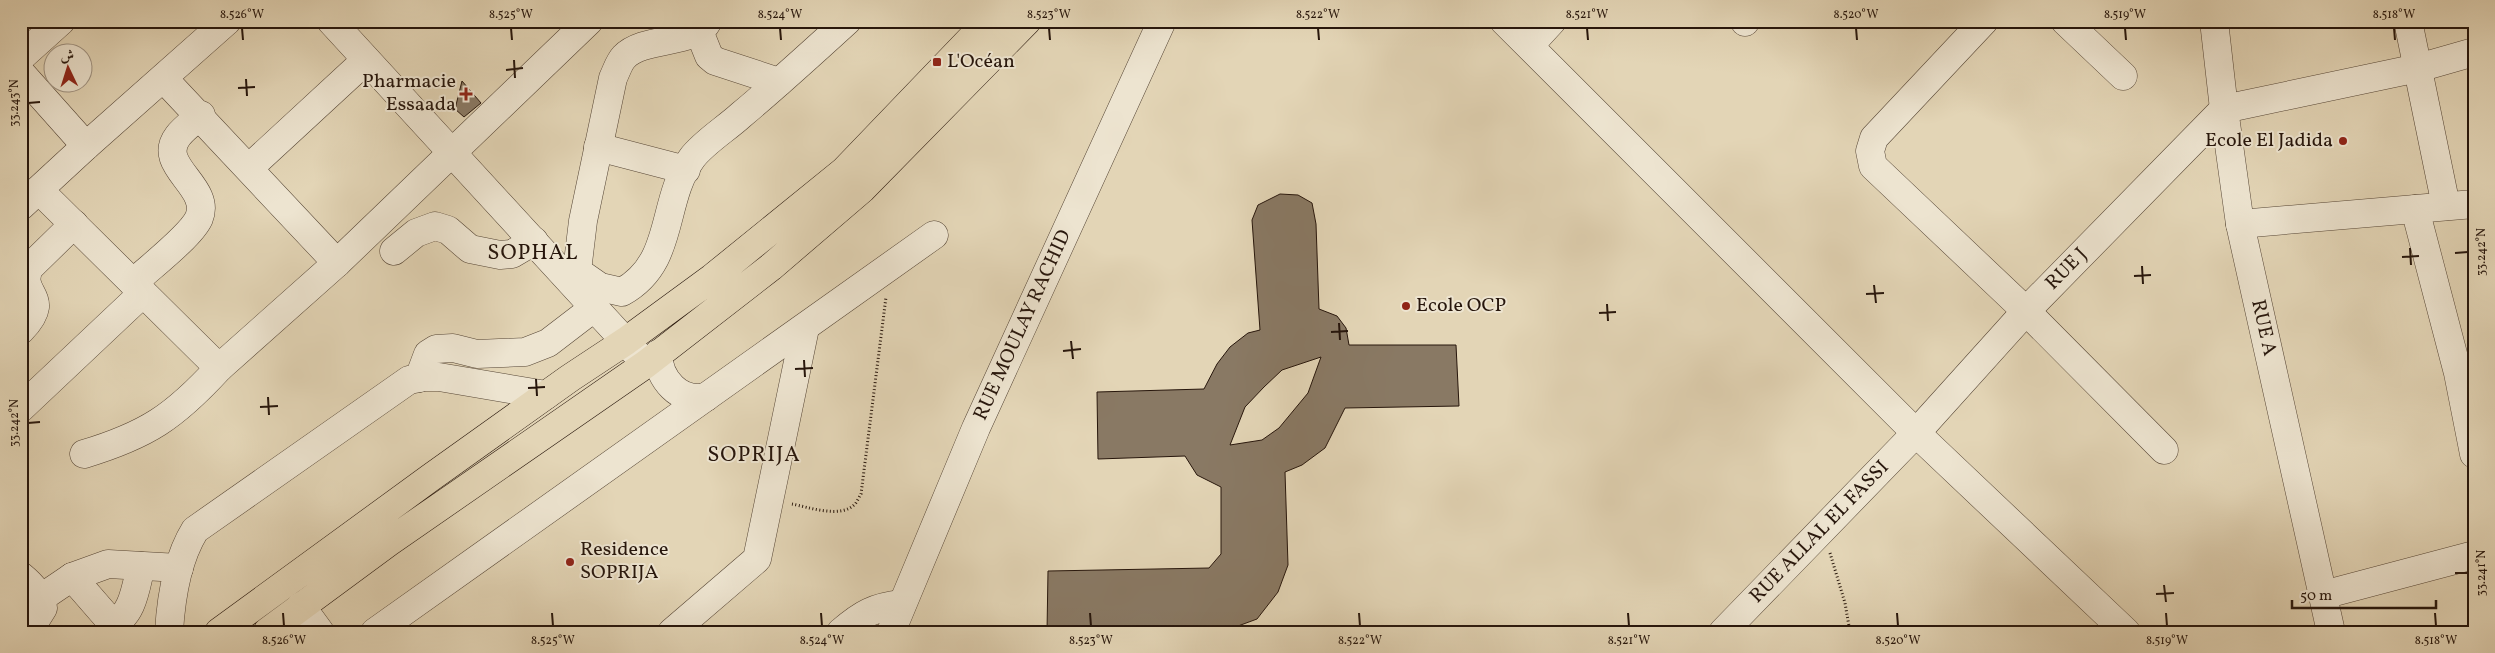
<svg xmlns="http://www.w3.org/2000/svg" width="2495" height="653" viewBox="0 0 2495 653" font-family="Vollkorn,Amiri,serif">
  <rect width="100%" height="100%" fill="#e3d5b6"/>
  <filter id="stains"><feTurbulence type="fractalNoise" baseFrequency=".004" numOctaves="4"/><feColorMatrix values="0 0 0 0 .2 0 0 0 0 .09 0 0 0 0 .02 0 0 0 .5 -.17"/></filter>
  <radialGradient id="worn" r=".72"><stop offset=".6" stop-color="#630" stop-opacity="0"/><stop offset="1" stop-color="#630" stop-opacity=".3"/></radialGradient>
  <!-- building -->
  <path fill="#897964" stroke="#27160c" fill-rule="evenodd" d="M462 81 481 103 464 117 455 109Z
    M1280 194 1298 195 1312 203 1316 224 1319 309 1337 316 1346 328 1349 345H1456L1459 406 1345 408 1325 448 1302 465 1285 472 1288 565 1278 592 1257 619 1238 626 1176 631 1047 632 1048 571 1209 568 1221 554V487L1197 475 1185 456 1098 459 1097 392 1204 389 1217 364 1230 347 1248 333 1260 330 1252 220 1258 205ZM1321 357 1308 393 1279 428 1262 440 1230 445 1245 407 1264 387 1282 370Z"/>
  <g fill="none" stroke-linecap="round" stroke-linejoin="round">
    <defs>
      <g id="minor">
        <path d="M331 21 646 364"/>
        <path d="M1504 21 1916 433 2126 632"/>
        <path d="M1984 21 1874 138 1870 151 1873 166 2026 311 2164 450"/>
        <path d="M2065 21 2123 76"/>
        <path id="s1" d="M2214 21 2224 109 2240 224 2331 632"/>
        <path d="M2408 21 2446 206"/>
        <path d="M1745 22V21"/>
        <path d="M699 31 709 56 715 61 779 82"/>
        <path d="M1530 45 1552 21"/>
        <path d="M21 57 61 21"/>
        <path d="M21 73 86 146"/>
        <path d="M164 79 337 263"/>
        <path d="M598 147 686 170"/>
        <path d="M249 168 366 60"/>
        <path d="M39 190 219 368 337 263 589 21"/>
        <path d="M21 206 86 146 227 21"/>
        <path d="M2415 209 2458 373 2474 454"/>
        <path d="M2240 224 2474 204"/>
        <path d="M394 251 416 233 435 226 448 230 470 249 500 255 512 254 534 241"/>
        <path d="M577 271 600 287 622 292C676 262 660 202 692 158 703 143 727 128 741 115 777 85 812 53 847 21"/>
        <path d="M133 283C149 268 191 236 199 218 212 186 155 166 178 136 184 128 193 122 201 115"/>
        <path d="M577 288V271L583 221 613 78C616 72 619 62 624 57 644 36 696 45 708 21"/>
        <path d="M21 330C54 296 17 296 29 268L74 224"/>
        <path d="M658 354C659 379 679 403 706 397"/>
        <path d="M419 378 428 354 436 349 453 348 477 354 525 352 548 343 595 307"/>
        <path d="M21 408 143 293"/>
        <path d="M84 454C147 435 174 417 219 368"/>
        <path d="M21 576C32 585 40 594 43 608L28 632"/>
        <path d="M72 577 112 623C133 617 136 585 141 566"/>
        <path d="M2323 595 2474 555"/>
        <path d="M41 598 72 577 108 564 179 568"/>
        <path d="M301 606 320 632"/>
        <path d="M169 632C171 598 177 559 195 530L409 380 424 377H439L546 395"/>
        <path d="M375 632 934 235"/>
        <path d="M672 632 757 559 805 328"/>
        <path d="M841 632C862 614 874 607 902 604"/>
        <path id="s2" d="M891 632 976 428 1162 21"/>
        <path id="s3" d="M1723 632 1916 433 2026 311 2224 109 2418 68 2474 52"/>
      </g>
      <path id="major" d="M219 632 430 478 570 378 626 341 712 278 844 171 988 21
        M267 632 389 542 646 364 771 267 862 189 1027 21"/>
    </defs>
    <!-- minor casing -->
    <use href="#minor" stroke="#564636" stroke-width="29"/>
    <!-- major casing -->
    <use href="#major" stroke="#27160c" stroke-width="29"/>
    <!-- path -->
    <path stroke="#27160c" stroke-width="3" stroke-dasharray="1 2.5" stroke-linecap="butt" d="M792 504C808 507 841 519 855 504 857 502 859 497 861 494L886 297
      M1830 553 1845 603 1850 632"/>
    <!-- minor -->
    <use href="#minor" stroke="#ede4d0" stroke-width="28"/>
    <!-- major -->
    <use href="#major" stroke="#e3d5b6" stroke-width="28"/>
  </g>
  <!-- ticks -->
  <path fill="none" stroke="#27160c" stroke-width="2" d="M242 28 243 40M511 28 512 40M780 28 781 40M1049 28 1050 40M1318 28 1319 40M1587 28 1588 40M1856 28 1857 40M2125 28 2126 40M2394 28 2395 40M514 60 515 78M506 70 523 68M246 79 247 96M238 88 255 87M28 103 40 102M2410 248 2411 265M2455 253 2468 252M2402 257 2419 256M2142 266 2143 284M2134 276 2151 275M1874 285 1876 303M1866 294 1884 293M1607 304 1608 321M1599 313 1616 312M1339 323 1340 340M1331 332 1348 331M1071 341 1073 359M1063 351 1081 349M804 360 805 377M795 369 813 368M536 379 537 396M528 388 545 387M268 397 269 415M260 407 278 406M28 423 40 422M2455 573H2468M2164 585 2166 602M2156 594 2174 593M283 613 284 626M552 613 553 626M821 613 822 626M1090 613 1091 626M1359 613 1360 626M1628 613 1629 626M1897 613 1898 626M2166 613 2167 626M2435 613 2436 626"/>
  <!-- markers -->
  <g fill="#8f2418" stroke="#ede4d0" stroke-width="2">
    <rect x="932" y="57" width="10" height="10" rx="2.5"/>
    <path d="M463.5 86.5h5v5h5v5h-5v5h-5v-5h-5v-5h5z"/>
    <circle cx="2343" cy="141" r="5"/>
    <circle cx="1406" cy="306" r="5"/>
    <circle cx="570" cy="562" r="5"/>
  </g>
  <g text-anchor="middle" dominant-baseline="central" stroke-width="4" stroke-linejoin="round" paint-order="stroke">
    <!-- poi labels -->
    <g font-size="20" fill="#27160c" stroke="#ede4d0" text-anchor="start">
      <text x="947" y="62">L'Océan</text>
      <text x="456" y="82" text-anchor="end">Pharmacie<tspan x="456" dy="23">Essaada</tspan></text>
      <text x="2333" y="141" text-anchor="end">Ecole El Jadida</text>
      <text x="1416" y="306">Ecole OCP</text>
      <text x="580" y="550">Residence<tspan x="580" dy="23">SOPRIJA</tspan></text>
    </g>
    <!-- street labels -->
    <g font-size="20" fill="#27160c" stroke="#ede4d0">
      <text stroke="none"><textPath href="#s3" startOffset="500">RUE J</textPath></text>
      <text stroke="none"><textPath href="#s2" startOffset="334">RUE MOULAY RACHID</textPath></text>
      <text stroke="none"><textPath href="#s1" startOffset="311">RUE A</textPath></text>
      <text stroke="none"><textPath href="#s3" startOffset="139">RUE ALLAL EL FASSI</textPath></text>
    </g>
    <!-- quarter labels -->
    <g font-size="22" letter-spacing="1" fill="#27160c" stroke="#ede4d0">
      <text x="533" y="253">SOPHAL</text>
      <text x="754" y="455">SOPRIJA</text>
    </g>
  </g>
  <!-- margin -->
  <rect width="2495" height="653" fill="none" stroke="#e3d5b6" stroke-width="55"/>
  <!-- north arrow -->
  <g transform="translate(68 68) rotate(356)"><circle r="24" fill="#ede4d0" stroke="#9e9282"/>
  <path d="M0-4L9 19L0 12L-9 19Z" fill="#8f2418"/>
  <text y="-8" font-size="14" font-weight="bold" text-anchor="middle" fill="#27160c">ش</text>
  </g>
  <!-- scale -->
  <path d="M2292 600v8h144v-8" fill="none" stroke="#27160c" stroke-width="2.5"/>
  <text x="2300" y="600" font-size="15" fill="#27160c" stroke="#ede4d0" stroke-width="4" paint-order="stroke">50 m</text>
  <rect x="28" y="28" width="2440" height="598" fill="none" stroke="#27160c" stroke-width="2"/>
  <g font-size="12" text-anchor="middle" fill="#27160c">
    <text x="242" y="18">8.526°W</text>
    <text x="511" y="18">8.525°W</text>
    <text x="780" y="18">8.524°W</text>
    <text x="1049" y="18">8.523°W</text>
    <text x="1318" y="18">8.522°W</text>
    <text x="1587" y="18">8.521°W</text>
    <text x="1856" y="18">8.520°W</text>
    <text x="2125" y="18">8.519°W</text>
    <text x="2394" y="18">8.518°W</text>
    <text transform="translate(14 103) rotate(-90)" y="4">33.243°N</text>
    <text transform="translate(2481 252) rotate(-90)" y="4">33.242°N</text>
    <text transform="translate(14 423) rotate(-90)" y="4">33.242°N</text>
    <text transform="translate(2481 573) rotate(-90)" y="4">33.241°N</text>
    <text x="284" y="644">8.526°W</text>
    <text x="553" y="644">8.525°W</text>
    <text x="822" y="644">8.524°W</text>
    <text x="1091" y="644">8.523°W</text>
    <text x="1360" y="644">8.522°W</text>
    <text x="1629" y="644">8.521°W</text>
    <text x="1898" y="644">8.520°W</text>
    <text x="2167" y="644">8.519°W</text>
    <text x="2436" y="644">8.518°W</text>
  </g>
  <rect width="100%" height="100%" filter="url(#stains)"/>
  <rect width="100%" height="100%" fill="url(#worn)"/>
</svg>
